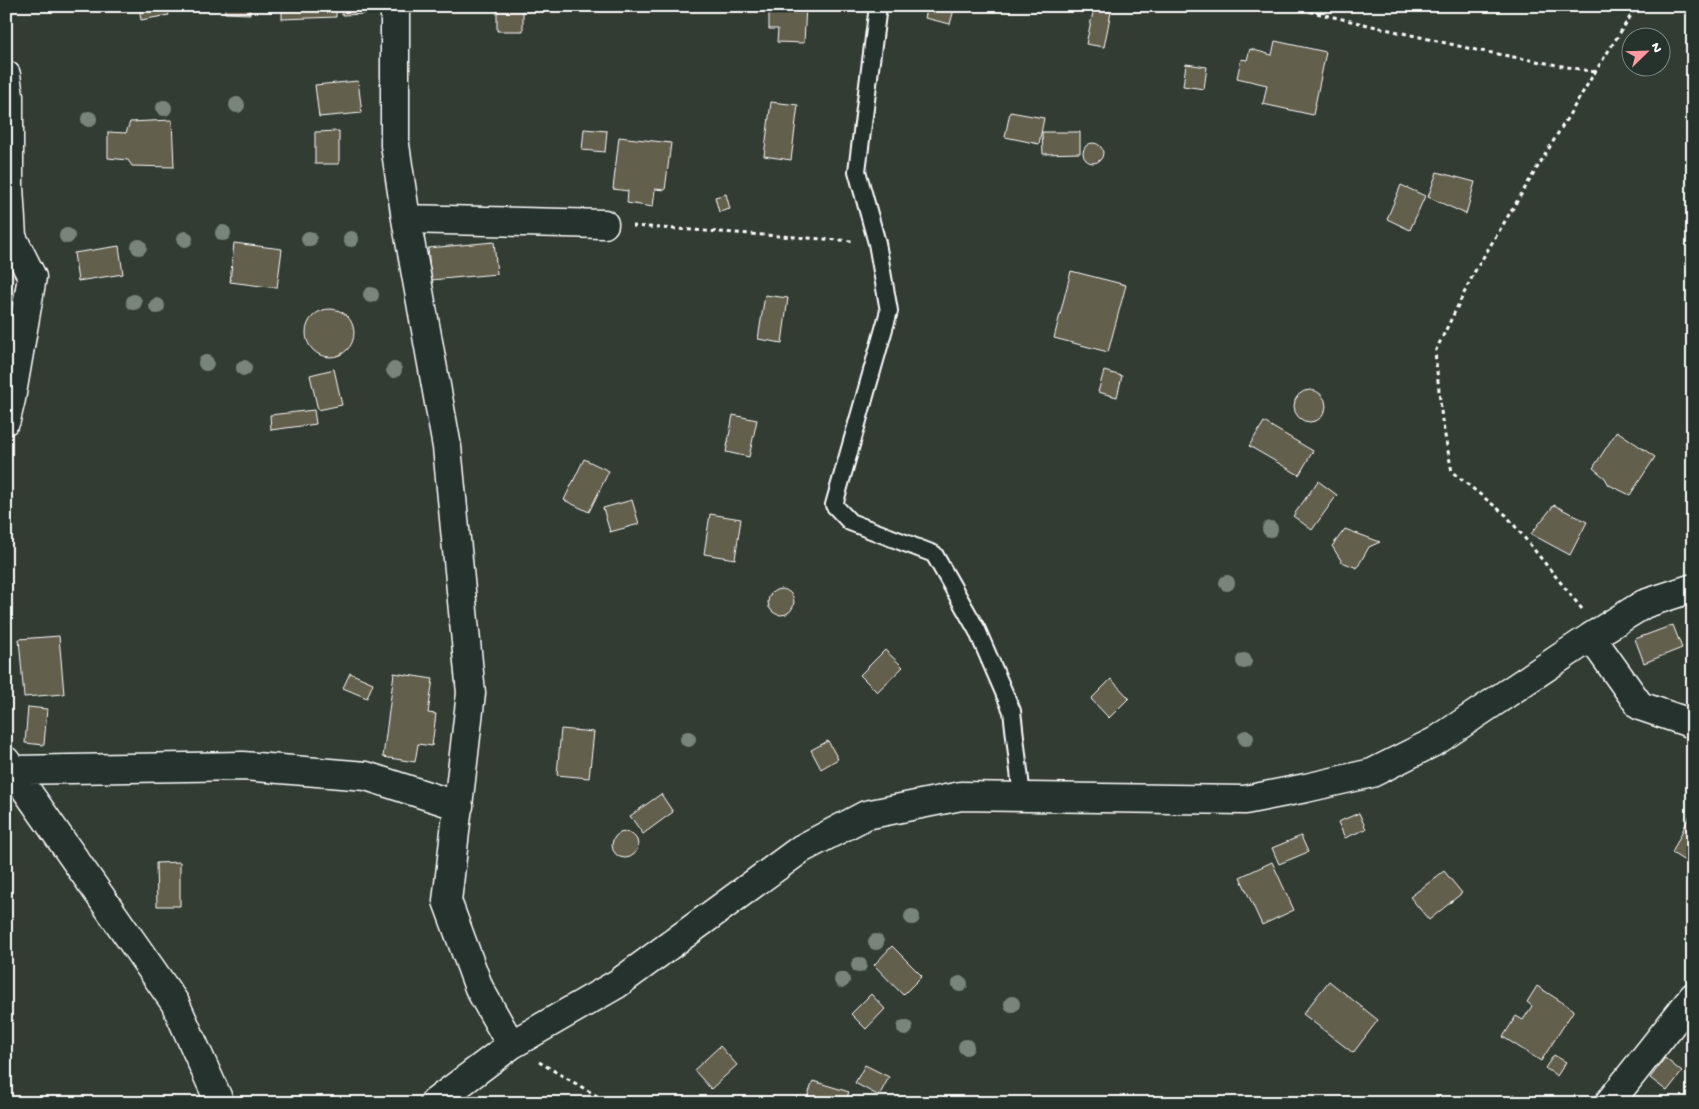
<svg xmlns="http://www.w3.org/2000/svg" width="1699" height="1109" viewBox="0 0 1699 1109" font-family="'Gochi Hand',sans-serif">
  <rect width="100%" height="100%" fill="#323c33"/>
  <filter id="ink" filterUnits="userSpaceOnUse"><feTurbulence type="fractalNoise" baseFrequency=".02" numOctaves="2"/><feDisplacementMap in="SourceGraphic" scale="10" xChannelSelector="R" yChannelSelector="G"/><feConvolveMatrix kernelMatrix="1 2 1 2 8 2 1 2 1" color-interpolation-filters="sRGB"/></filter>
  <g filter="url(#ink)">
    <!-- building -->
    <path fill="#645f4d" stroke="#fff" d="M139 6H167L169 15 141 20Z
      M225 6H250V14L225 13Z
      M282 6H336V17L282 19Z
      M341 6H364L365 14 342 15Z
      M369 6H384L383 10 369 8Z
      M497 6H523V31H497Z
      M780 6H806L804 43 777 42 778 29H769V8H780Z
      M928 6H955L950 24 925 18Z
      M1094 8 1111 12 1104 47 1086 44Z
      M1275 41 1326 52 1313 115 1263 104 1267 85 1237 78 1241 59 1247 60 1250 49 1272 55Z
      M1186 64 1207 67 1204 89 1183 86Z
      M358 81 362 113 319 117 315 85Z
      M771 102 798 105 791 160 764 156Z
      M1010 112 1044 118 1039 144 1005 137Z
      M172 120 174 167 132 166 128 160 108 158V132L126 133 130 122Z
      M584 129 607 131 605 152 582 150Z
      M339 131V164H315V132Z
      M1042 132H1080V153L1043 154Z
      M619 137 671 143 665 190 655 189 653 207 627 203 628 191 613 189Z
      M1083 153a10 10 0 1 1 20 0a10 10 0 1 1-20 0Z
      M1437 172 1475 182 1466 214 1428 197Z
      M1401 185 1425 196 1410 230 1387 219Z
      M726 194 730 209 719 212 715 197Z
      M494 242 497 274 431 280 428 248Z
      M234 243 282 249 277 288 230 282Z
      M119 246 123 274 78 281 74 253Z
      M1071 271 1126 285 1108 352 1054 338Z
      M765 295 788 298 782 343 758 339Z
      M306 333a24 24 0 1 1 48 0a24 24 0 1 1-48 0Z
      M334 369 342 405 318 410 310 375Z
      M1104 371 1122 376 1117 397 1098 392Z
      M1294 406a16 16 0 1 1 32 0a16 16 0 1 1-32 0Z
      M314 410 316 424 271 430 270 415Z
      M733 415 757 420 749 457 726 452Z
      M1264 422 1313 451 1299 475 1249 446Z
      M1617 431 1655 457 1630 495 1609 485 1605 478 1593 468Z
      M584 459 609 471 589 512 564 500Z
      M1318 481 1337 495 1312 530 1293 516Z
      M632 500 639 524 610 532 603 508Z
      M1554 505 1587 522 1570 555 1531 534Z
      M710 514 741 519 735 559 704 554Z
      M1345 529 1380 542 1369 547 1357 568 1342 562 1332 546Z
      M768 602a13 13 0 1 1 26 0a13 13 0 1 1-26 0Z
      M1673 625 1682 648 1644 663 1635 639Z
      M59 636 64 694 24 697 19 639Z
      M885 650 903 667 877 692 860 675Z
      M350 673 373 683 367 698 343 688Z
      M394 673 433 679 428 713 436 714 432 746 418 744 415 762 383 757Z
      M1111 679 1129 698 1109 718 1091 699Z
      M28 707 47 709 44 745 25 743Z
      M561 729 594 732 589 778 557 775Z
      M828 741 838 759 821 769 811 750Z
      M661 794 673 812 643 834 630 816Z
      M1692 811H1693V866L1672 853Z
      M1359 813 1366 829 1345 838 1338 822Z
      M612 845a13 13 0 1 1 26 0a13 13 0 1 1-26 0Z
      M1301 836 1308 852 1279 864 1272 848Z
      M180 862V906H157L156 863Z
      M1272 862 1294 910 1262 925 1240 877Z
      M1444 871 1462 893 1429 920 1410 897Z
      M892 946 922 976 903 995 874 965Z
      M1329 981 1378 1020 1353 1053 1303 1014Z
      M1537 986 1574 1010 1541 1061 1503 1037 1516 1016 1523 1020 1532 1006 1527 1002Z
      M871 994 885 1009 866 1029 851 1014Z
      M720 1046 737 1065 711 1089 694 1070Z
      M1554 1055 1566 1062 1557 1076 1545 1068Z
      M1665 1058 1682 1072 1667 1091 1650 1078Z
      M865 1065 889 1077 879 1096 855 1083Z
      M813 1081 849 1092 845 1103H820L807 1098Z
      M1514 1094 1527 1103H1509Z"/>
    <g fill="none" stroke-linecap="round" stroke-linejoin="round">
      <defs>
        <path id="service" d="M878 6 857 171 877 243 889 311 834 505 850 522 934 554 977 630 1012 711 1022 797"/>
        <path id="minor" d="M395 6V145L406 219 447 447 471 693 447 901 479 988 511 1045
          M6 75 9 96V187L12 237 32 277 11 399 6 420
          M406 219 604 224
          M1591 637 1640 706 1693 724
          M6 761 175 1003 220 1103
          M13 770 243 766 366 776 459 806
          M434 1103 511 1045 617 984 801 849 866 815 961 796 1245 800 1306 788 1372 773 1436 741 1591 637 1644 604 1693 588
          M1609 1103 1693 997"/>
      </defs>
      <!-- service casing -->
      <use href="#service" stroke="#fff" stroke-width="20"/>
      <!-- minor casing -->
      <use href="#minor" stroke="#fff" stroke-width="31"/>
      <!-- path -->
      <path stroke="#fff" stroke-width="3" stroke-dasharray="4 4" stroke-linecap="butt" d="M1286 6 1476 50 1595 72
        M632 226 853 241
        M1582 609 1506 515 1452 472 1442 420 1435 352 1475 271 1595 72 1637 6
        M539 1062 609 1103"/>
      <!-- service -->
      <use href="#service" stroke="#26332d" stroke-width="16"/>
      <!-- minor -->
      <use href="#minor" stroke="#26332d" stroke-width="28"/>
    </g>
    <!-- trees -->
    <g fill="#79857a">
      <circle cx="237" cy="105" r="8"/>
      <circle cx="164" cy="108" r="8"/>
      <circle cx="89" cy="119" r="8"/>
      <circle cx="223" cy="233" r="8"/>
      <circle cx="67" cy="236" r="8"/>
      <circle cx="185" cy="239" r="8"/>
      <circle cx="309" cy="239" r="8"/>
      <circle cx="351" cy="239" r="8"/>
      <circle cx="139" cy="247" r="8"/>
      <circle cx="371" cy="295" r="8"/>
      <circle cx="134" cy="302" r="8"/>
      <circle cx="157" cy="306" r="8"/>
      <circle cx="206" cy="363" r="8"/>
      <circle cx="244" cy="368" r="8"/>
      <circle cx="394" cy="370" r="8"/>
      <circle cx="1270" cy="529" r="8"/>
      <circle cx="1227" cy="583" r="8"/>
      <circle cx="1244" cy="661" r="8"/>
      <circle cx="1246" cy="738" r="8"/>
      <circle cx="688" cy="739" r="8"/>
      <circle cx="912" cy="917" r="8"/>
      <circle cx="876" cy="942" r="8"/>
      <circle cx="859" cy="965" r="8"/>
      <circle cx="842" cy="980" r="8"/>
      <circle cx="960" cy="984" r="8"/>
      <circle cx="1012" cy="1004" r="8"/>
      <circle cx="905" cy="1028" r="8"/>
      <circle cx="966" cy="1047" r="8"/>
    </g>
  </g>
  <!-- margin -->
  <rect width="1699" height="1109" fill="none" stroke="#26332d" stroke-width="25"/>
  <rect x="12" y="12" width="1674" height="1084" fill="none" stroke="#fff" stroke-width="2" filter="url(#ink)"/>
  <!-- north arrow -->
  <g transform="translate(1646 52) rotate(67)"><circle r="24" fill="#26332d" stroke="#7d8581"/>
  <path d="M0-4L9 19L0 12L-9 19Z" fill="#ff9aa2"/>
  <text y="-8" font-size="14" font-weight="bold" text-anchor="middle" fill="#ffffff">N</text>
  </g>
</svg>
